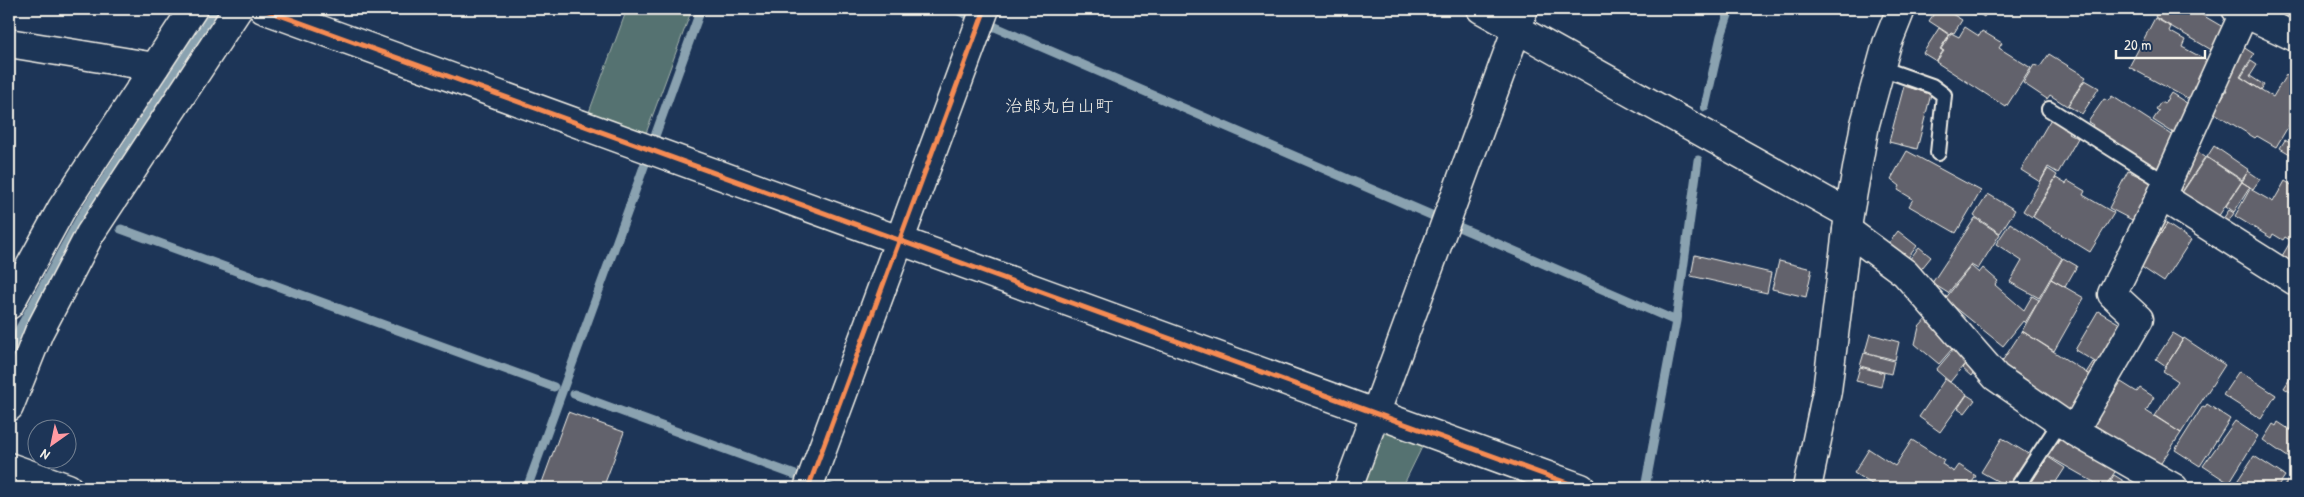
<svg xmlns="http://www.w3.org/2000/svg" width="2304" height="497" viewBox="0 0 2304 497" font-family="'Patrick Hand','Klee One',sans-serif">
  <rect width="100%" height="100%" fill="#1d3557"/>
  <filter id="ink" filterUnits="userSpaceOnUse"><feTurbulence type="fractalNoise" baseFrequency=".02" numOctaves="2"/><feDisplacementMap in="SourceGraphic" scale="10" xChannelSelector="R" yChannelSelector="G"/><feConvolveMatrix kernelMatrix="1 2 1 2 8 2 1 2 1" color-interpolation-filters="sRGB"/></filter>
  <g filter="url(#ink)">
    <!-- green -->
    <path fill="#547271" stroke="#a4b2ac" d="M627 9H692L645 136 588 115Z
      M1393 429 1425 441 1402 488H1357L1378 434Z"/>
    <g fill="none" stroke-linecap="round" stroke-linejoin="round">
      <!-- stream -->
      <path stroke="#8aa2b0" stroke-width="9" d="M954 9 970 16
        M2275 9 2295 18
        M993 26 1438 218
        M1705 107 1721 36 1730 9
        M655 136 701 9
        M1459 227 1676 321
        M121 229 554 387
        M9 354 19 330 82 215 216 9
        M574 394 798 476
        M825 486 831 488
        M527 488 646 161
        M1645 488 1676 321 1698 160"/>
    </g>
    <!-- building -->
    <path fill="#62626c" stroke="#f4f1e8" d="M1937 9H1944L1962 20 1954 33 1951 32 1949 34 1929 21Z
      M1963 9H1989L1984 17 1976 12 1975 15Z
      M2159 9H2192L2228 30 2215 52 2155 17Z
      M2155 18 2171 27 2169 31 2185 40 2182 47 2212 63 2192 101 2129 67Z
      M1965 27 1979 36 1982 31 2002 43 1999 48 2031 68 2006 107 1936 62 1944 51 1941 49 1951 33 1959 37Z
      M1939 28 1949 35 1940 49 1943 51 1936 61 1923 53Z
      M2240 45 2254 54 2240 77 2273 97 2286 75 2295 80V115L2276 147 2257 136 2255 138 2213 112 2227 90 2221 87Z
      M2049 54 2086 77 2067 106 2050 95 2047 99 2023 83 2034 65 2040 67Z
      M2251 61 2257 65 2250 76 2264 85 2261 90 2241 77Z
      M2085 80 2099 88 2082 114 2068 106Z
      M1904 86 1931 94 1917 149 1889 142Z
      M2171 93 2193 107 2175 134 2153 120 2159 111 2156 109 2161 102 2164 104Z
      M2112 96 2177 138 2155 172 2090 130 2093 125 2088 122 2104 99 2108 101Z
      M2052 117 2071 128 2068 133 2078 138 2058 173 2048 167 2040 182 2021 170Z
      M2285 140 2295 146V157L2280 148Z
      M2214 146 2249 170 2242 180 2207 157Z
      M1907 151 1981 191 1956 233 1909 206 1913 199 1898 190 1900 186 1891 179Z
      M2197 151 2205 157 2182 192 2173 187Z
      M2206 157 2242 181 2216 220 2180 196Z
      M2048 169 2057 175 2032 217 2023 211Z
      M2128 171 2155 184 2136 222 2109 208Z
      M2248 171 2260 179 2253 189 2242 182Z
      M2056 178 2066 184 2068 181 2085 191 2083 195 2114 213 2090 252 2033 217Z
      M2285 181 2295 187V231L2290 240 2285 237 2283 240 2273 234 2271 238 2235 216 2250 189 2273 202Z
      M2242 182 2250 187 2234 212 2226 206Z
      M1988 194 2015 210 2000 233 1974 216Z
      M2229 210 2234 213 2226 225 2221 222Z
      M1975 218 2000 234 1978 269 1971 265 1948 293 1932 283Z
      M2161 221 2167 224 2139 266Z
      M2010 223 2062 258 2039 298 2010 282 2022 261 1996 244Z
      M2167 224 2191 240 2164 282 2140 266Z
      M1898 231 1917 246 1907 259 1888 244Z
      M2295 234V264L2282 256Z
      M1919 247 1931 257 1918 273 1906 264Z
      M1695 255 1771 273 1767 293 1691 276Z
      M2063 258 2077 266 2065 287 2051 279Z
      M1779 261 1812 269 1806 297 1772 289Z
      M1971 266 1979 273 1983 268 1998 281 1995 285 2024 310 2032 296 2039 300 2025 323 2023 321 2003 346 1945 299Z
      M2051 279 2084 298 2054 351 2022 331Z
      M2098 311 2125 327 2102 366 2075 350Z
      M1928 317 1958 342 1939 364 1915 344 1919 327Z
      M2022 331 2093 377 2071 411 2007 369 2008 368 2001 363Z
      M2173 333 2183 339 2166 366 2156 359Z
      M1870 334 1899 342 1895 360 1865 352Z
      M2184 338 2225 365 2181 433 2155 416 2178 381 2163 371Z
      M1953 350 1967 361 1950 382 1936 370Z
      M1864 353 1894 361 1891 374 1860 366Z
      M1967 362 1976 369 1971 376 1962 368Z
      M2093 362 2100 366 2093 377 2086 373Z
      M1860 367 1884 373 1881 387 1856 381Z
      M2239 371 2276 395 2261 419 2223 395Z
      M2295 371V395L2284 388Z
      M1945 379 1967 394 1940 432 1919 417Z
      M2121 382 2137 392 2140 388 2154 397 2146 411 2181 433 2159 466 2093 424Z
      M1967 395 1975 400 1965 413 1958 408Z
      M2207 404 2230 419 2200 466 2175 450 2203 406 2205 407Z
      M568 412 624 432 603 488H540Z
      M2235 421 2258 436 2229 483 2203 466Z
      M2278 422 2295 433V462L2263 440 2273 424 2276 426Z
      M2064 431 2119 466 2104 488 2048 456Z
      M2002 438 2030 455 2010 488 1981 472Z
      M1912 440 1944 460 1942 464 1954 472 1959 465 1976 476 1971 484 1978 488H1891L1885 485 1883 488H1878L1854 473 1869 449 1895 466Z
      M2254 456 2285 476 2277 488H2237L2234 486Z
      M2048 457 2065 468 2052 488H2028Z
      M2114 475 2135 488H2106Z
      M2288 480 2295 485V488H2283Z
      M1996 483 2005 488H1993Z"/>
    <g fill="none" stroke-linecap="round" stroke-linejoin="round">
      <defs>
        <path id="lane" d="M1881 68 1932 86 1944 95 1938 153
          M2049 109 2166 183
          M2017 488 2061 421"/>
        <path id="street" d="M263 9 1581 488
          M2236 9 2295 37
          M9 43 155 67
          M2161 196 2295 281
          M1847 230 1905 273 1996 377 2074 431 2174 488
          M9 305 62 208 193 9
          M9 407 39 332 90 234 238 9
          M2074 431 2139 319 2112 294 2161 196 2244 13
          M9 467 68 488
          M808 488 985 9
          M1348 488 1524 9"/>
        <path id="secondary" d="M1481 9 1849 214
          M1807 488 1827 391 1849 214 1865 124 1887 44 1901 9"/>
      </defs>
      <!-- lane casing -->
      <use href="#lane" stroke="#f4f1e8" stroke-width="18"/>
      <!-- street casing -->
      <use href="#street" stroke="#f4f1e8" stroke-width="31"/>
      <!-- secondary casing -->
      <use href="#secondary" stroke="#f4f1e8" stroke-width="31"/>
      <!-- lane -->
      <use href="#lane" stroke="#1d3557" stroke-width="14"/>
      <!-- street -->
      <use href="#street" stroke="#1d3557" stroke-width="28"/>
      <!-- secondary -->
      <use href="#secondary" stroke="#1d3557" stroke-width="28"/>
      <defs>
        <path id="cycleway" d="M263 9 1581 488
          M808 488 985 9"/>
      </defs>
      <!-- cycleway casing -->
      <use href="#cycleway" stroke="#1d3557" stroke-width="8"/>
      <!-- cycleway -->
      <use href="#cycleway" stroke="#f68b52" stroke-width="5"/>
    </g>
  </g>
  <g text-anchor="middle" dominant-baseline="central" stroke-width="4" stroke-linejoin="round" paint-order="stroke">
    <!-- quarter labels -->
    <g font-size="18" fill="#f4f1e8" stroke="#1d3557">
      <text x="1059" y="105">治郎丸白山町</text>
    </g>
  </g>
  <!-- margin -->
  <rect width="2304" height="497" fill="none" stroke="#1d3557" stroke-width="30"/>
  <rect x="15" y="15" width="2274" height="467" fill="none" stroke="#f4f1e8" stroke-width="2" filter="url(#ink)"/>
  <!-- north arrow -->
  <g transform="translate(52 444) rotate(213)"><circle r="24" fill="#1d3557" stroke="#738091"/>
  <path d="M0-4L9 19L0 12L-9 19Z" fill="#ff9aa2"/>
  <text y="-8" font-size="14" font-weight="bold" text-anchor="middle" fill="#f4f1e8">N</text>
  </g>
  <!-- scale -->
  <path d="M2116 50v8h89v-8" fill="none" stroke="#f4f1e8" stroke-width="2.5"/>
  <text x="2124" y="50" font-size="15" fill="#f4f1e8" stroke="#1d3557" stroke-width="4" paint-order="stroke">20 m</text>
</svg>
